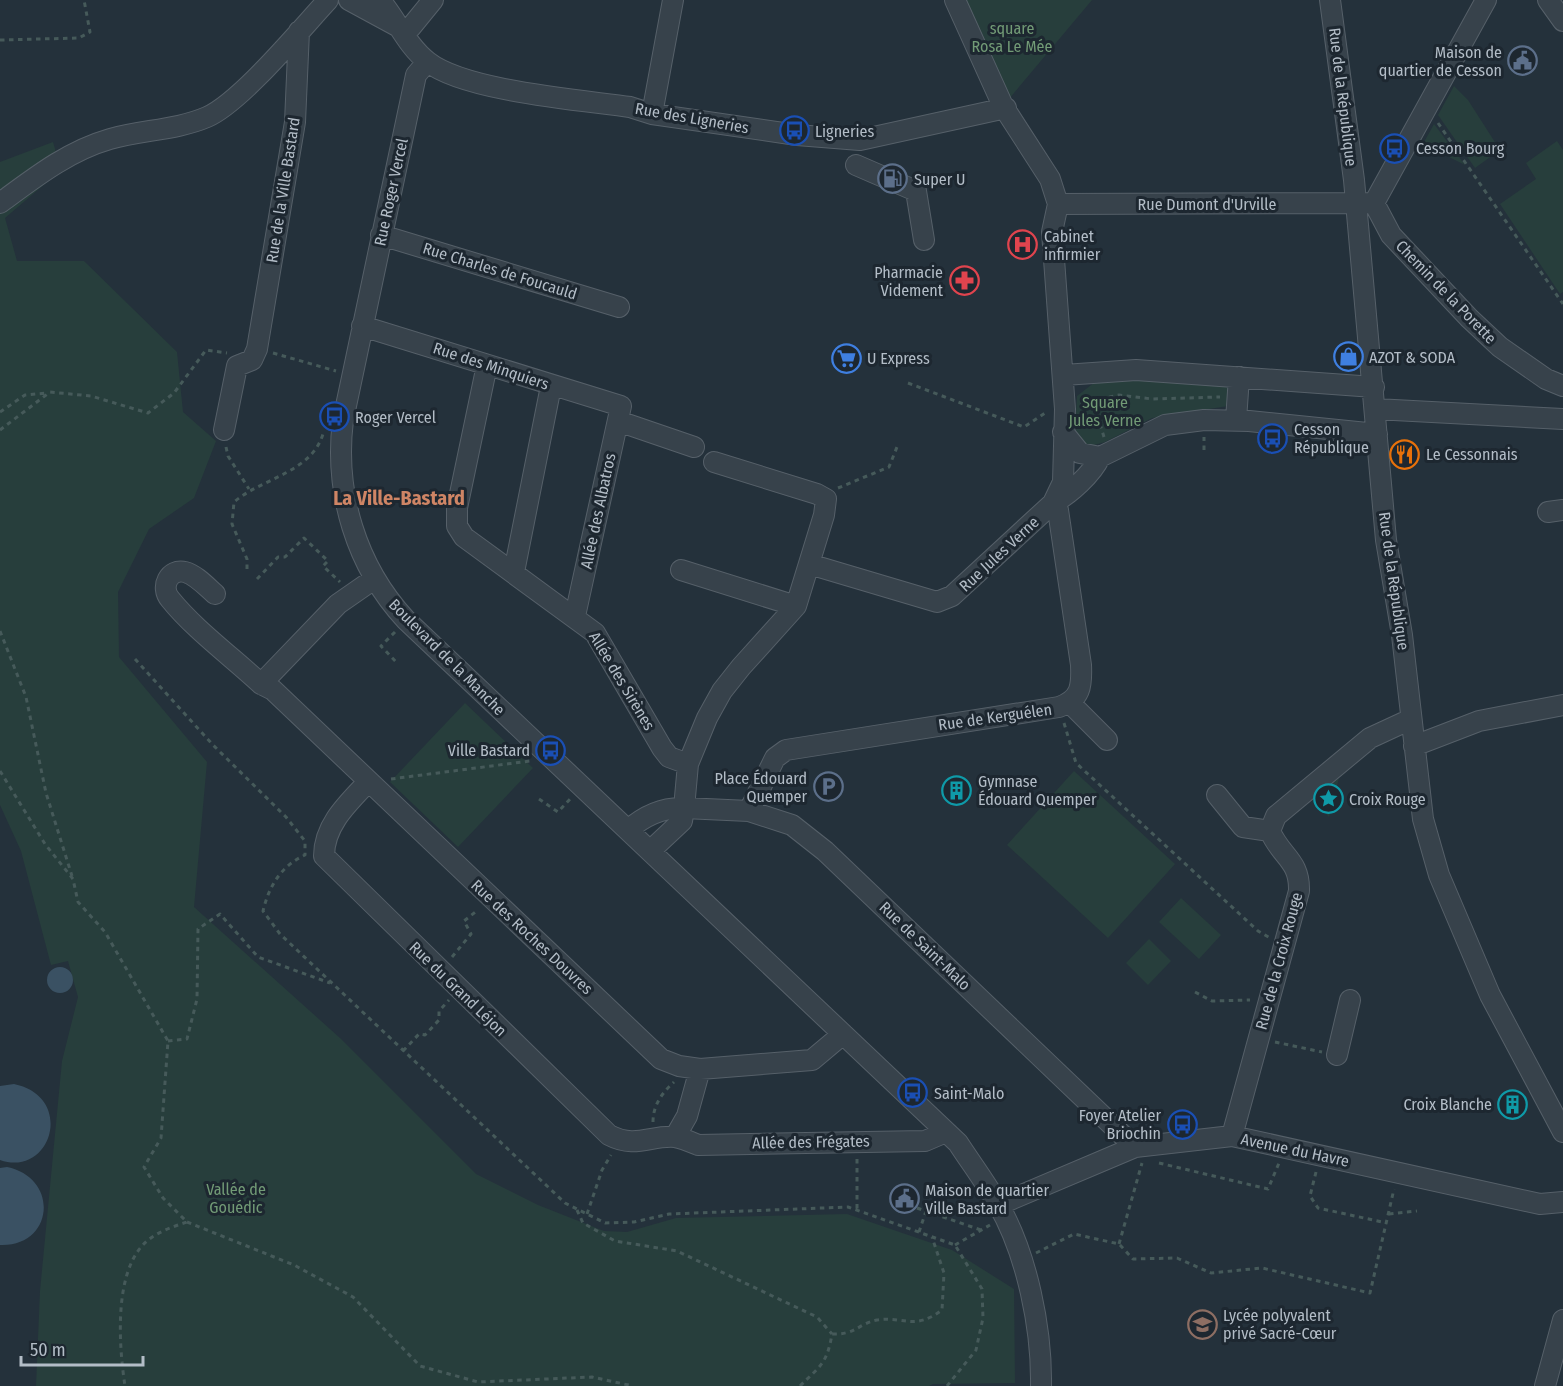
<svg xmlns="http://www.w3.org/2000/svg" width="1563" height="1386" viewBox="0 0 1563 1386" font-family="'Fira Sans Condensed',sans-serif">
  <rect width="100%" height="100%" fill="#24313b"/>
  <!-- green -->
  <path fill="#273e3c" d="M955 0H1092L1003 106Z
    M1454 86 1468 100 1500 150 1475 168 1438 115Z
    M1434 124 1465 165 1423 144Z
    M1557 141 1563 150V292L1560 294 1500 204 1536 179 1526 163Z
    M53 142 61 170 5 218 17 261H84L177 352 183 412 216 441 194 498 149 529 118 592 119 657 207 762 194 907 340 1038 476 1174 538 1205 604 1231 627 1232 676 1218 847 1214 952 1250 1014 1289 1015 1383 933 1384 929 1386H36L40 1291 62 1061 78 997 68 961 51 965 21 851 0 805V162Z
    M1173 380 1231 388 1228 406 1152 418 1105 442 1087 447 1075 435 1077 396 1095 382Z
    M465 703 533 768 458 847 390 782Z
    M1074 771 1175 864 1108 938 1007 845Z
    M1339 778 1329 817 1312 798Z
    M1181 898 1221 935 1199 959 1159 922Z
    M1149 939 1171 961 1148 985 1126 963Z"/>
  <!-- water -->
  <path fill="#3a5163" d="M47 980a13 13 0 1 1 26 0a13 13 0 1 1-26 0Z
    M14 1084C76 1097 51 1178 0 1160V1086Z
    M7 1167C60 1178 54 1247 0 1245V1168Z"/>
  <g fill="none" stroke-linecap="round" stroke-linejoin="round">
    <defs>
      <path id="minor" d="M349 0 397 26
        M380 0C397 20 407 46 428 62 465 91 581 100 630 107L652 114 797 135 860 140 1006 108
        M955 0 1003 106 1050 179 1058 204 1052 232 1065 409 1063 482 1053 503
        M1330 0 1354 180 1386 540 1402 635 1423 819 1439 875 1490 995 1563 1132
        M1548 0 1563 21
        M403 33 411 27 433 0
        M427 62 416 75 343 420C334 493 356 566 406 620L958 1143C971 1163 986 1183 998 1204 1027 1254 1042 1329 1041 1386
        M652 114 673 0
        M856 165 916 191 924 240
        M0 203C34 178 68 151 110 139 141 130 177 130 207 117 241 102 301 29 328 0
        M1374 203 1391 235 1469 318 1500 347 1546 379 1563 386
        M1058 204 1374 203 1486 0
        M381 235 619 307
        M362 326 621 406 575 616
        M487 365 457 508V526L464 537 595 633 662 748 669 757 688 764
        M1064 375 1136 370 1374 387
        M1375 409 1563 419
        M1236 420 1239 377
        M618 421 694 447
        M224 430 237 366 252 360 257 349 295 122 299 31
        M1063 432 1080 453 1100 457 1165 425 1204 420 1249 421 1377 434
        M714 462 817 494 826 499 824 515 796 606 741 667 722 691 707 718 688 764 684 808 749 811 792 825 825 851 1135 1147
        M1548 512 1563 510
        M809 564 937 602 952 596 1053 503C1070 494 1092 474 1100 457
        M681 570 796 606
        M514 572 551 386
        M215 594C206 586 196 575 185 572 169 568 160 587 170 599 194 629 232 657 261 684L273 690 661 1059 679 1066 700 1069 812 1060 843 1034
        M261 684 338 604 374 579
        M1070 703 1107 740
        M1414 746 1479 721 1563 705
        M368 782C348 803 324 825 324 856L609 1135C636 1149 650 1135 675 1137 682 1138 691 1142 698 1145L925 1141 946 1132
        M1217 795 1243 827 1270 831
        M749 811 775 758 786 750 1059 707C1081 699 1082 686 1081 665L1058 510 1053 503
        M628 830C644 816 662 807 684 808L682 821 650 851
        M1337 1055 1350 1000
        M1232 1136 1299 891C1300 860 1281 857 1270 831L1276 816 1370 738 1411 719
        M675 1137 687 1116 700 1069
        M998 1205 1135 1147 1232 1136 1540 1204 1563 1202
        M1545 1386 1563 1320"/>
    </defs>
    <!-- minor casing -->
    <use href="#minor" stroke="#566069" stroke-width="22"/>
    <!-- path -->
    <path stroke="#465a5a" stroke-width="3" stroke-dasharray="4.5 4.5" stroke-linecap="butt" d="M0 40 79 38 90 32 84 0
      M1438 123 1563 304
      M273 353 336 371
      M908 383 1024 427 1048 411
      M1081 405 1093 401
      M0 412 25 395 47 393
      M0 430 50 392 91 396 148 413 174 393 206 350 227 353
      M1104 437 1093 401 1119 395 1152 399 1220 397
      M226 447 228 456 249 489
      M1204 450V437
      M838 488 889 467 897 447
      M247 569V559L232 524 234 502C262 478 311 473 323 434
      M257 579 278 557H285L304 538 328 561 323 566 340 582
      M0 631 26 697 46 793 72 876
      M395 632 381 646 397 663
      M135 659 213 745 286 817 305 841V855C281 866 269 886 263 911L280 934 565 1203 605 1223 634 1222 669 1214 848 1207 955 1245 982 1289 983 1318 976 1350 947 1386
      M1064 723 1076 763 1258 931 1270 938
      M0 771 45 844 73 879 78 902 105 932 168 1041 161 1138 144 1167 163 1198 187 1222C172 1227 153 1233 142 1246 114 1277 119 1347 125 1386
      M391 779 530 761
      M539 799 558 812 571 798
      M452 957 471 934 464 921 478 910
      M1195 992 1212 1001 1250 1000
      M168 1041 187 1039 197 999 198 929 220 914 258 957 330 983
      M1275 1042 1322 1052
      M403 1051 419 1034 425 1035 439 1020V1011L449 1000
      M653 1122C653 1105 662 1093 674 1082
      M857 1159V1211
      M1159 1163 1268 1189 1279 1163
      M1316 1172 1310 1196 1318 1208 1387 1223
      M917 1208 981 1230
      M577 1210 583 1223 615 1241 677 1251 817 1317 832 1334
      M587 1214 602 1170 611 1155
      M1389 1214 1417 1211
      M187 1222 294 1265 353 1297 420 1366 478 1382 592 1377 633 1386
      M919 1232 926 1211
      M1119 1244 1142 1163
      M955 1245 990 1225
      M1036 1253 1074 1234 1119 1244 1133 1259 1177 1258 1211 1273 1262 1268 1370 1293 1394 1189
      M800 1386C820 1366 827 1364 832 1334 855 1335 858 1324 877 1320 904 1316 914 1331 942 1310L944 1273 932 1237"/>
    <!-- minor -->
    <use href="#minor" stroke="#37424b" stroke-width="20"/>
  </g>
  <!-- icons -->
  <defs>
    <symbol id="civic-ring" viewBox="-11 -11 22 22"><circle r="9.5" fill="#1d2730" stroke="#5c6f8a" stroke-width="1.5"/><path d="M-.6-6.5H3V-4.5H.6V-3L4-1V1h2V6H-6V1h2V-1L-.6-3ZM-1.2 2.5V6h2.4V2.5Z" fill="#5c6f8a"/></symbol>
    <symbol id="bus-ring" viewBox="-11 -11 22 22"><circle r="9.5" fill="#1d2730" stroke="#1a4fb4" stroke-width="1.5"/><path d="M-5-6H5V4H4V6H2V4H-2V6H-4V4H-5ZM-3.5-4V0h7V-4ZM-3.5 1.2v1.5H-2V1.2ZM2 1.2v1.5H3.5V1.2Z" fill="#1a4fb4"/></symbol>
    <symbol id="fuel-ring" viewBox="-11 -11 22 22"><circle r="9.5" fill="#1d2730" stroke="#5c6f8a" stroke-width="1.5"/><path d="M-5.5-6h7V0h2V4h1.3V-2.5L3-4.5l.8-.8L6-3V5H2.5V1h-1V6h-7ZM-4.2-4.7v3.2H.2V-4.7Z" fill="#5c6f8a"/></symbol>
    <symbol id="hospital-ring" viewBox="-11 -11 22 22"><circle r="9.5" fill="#1d2730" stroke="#e0444e" stroke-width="1.5"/><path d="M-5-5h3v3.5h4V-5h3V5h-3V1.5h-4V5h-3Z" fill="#e0444e"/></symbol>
    <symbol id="pharmacy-ring" viewBox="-11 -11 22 22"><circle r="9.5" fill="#1d2730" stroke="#e0444e" stroke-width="1.5"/><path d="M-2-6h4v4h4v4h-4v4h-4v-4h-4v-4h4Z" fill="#e0444e"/></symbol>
    <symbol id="shop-ring" viewBox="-11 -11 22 22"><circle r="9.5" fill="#1d2730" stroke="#3f7fe0" stroke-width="1.5"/><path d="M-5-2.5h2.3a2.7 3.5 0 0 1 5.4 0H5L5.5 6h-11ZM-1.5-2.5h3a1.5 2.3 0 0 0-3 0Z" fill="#3f7fe0"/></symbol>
    <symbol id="supermarket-ring" viewBox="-11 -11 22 22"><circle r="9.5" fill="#1d2730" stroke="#3f7fe0" stroke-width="1.5"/><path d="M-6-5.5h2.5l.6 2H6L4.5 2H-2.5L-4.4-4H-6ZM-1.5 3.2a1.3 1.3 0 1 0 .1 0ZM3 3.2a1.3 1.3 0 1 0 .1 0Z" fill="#3f7fe0"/></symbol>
    <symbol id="restaurant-ring" viewBox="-11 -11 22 22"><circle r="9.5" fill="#1d2730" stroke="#e8710a" stroke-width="1.5"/><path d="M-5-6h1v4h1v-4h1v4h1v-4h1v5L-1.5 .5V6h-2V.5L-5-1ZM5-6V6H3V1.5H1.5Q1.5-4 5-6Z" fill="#e8710a"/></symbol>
    <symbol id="parking-ring" viewBox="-11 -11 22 22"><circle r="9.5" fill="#1d2730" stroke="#5c6f8a" stroke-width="1.5"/><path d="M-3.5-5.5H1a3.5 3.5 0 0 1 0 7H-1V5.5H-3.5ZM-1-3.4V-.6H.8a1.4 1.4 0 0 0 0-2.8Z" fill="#5c6f8a"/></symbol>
    <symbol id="building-ring" viewBox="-11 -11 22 22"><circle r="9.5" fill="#1d2730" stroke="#0f9aa8" stroke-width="1.5"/><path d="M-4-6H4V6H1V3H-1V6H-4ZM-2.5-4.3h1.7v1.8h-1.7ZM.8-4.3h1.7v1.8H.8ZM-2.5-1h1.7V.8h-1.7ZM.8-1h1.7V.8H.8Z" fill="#0f9aa8"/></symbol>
    <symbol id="sight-ring" viewBox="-11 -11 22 22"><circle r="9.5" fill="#1d2730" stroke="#0f9aa8" stroke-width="1.5"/><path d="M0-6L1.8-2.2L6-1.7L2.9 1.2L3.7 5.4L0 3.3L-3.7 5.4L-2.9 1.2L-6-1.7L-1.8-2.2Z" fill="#0f9aa8"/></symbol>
    <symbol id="school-ring" viewBox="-11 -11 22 22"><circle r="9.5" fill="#1d2730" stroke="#8d6e63" stroke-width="1.5"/><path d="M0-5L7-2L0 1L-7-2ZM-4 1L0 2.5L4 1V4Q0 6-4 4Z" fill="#8d6e63"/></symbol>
  </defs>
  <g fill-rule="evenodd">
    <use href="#civic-ring" x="1506" y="44" width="33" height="33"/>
    <use href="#bus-ring" x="778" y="114" width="33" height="33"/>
    <use href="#bus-ring" x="1378" y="132" width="33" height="33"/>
    <use href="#fuel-ring" x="876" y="162" width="33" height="33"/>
    <use href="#hospital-ring" x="1006" y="228" width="33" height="33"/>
    <use href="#pharmacy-ring" x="948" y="264" width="33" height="33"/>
    <use href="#shop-ring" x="1332" y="340" width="33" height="33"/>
    <use href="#supermarket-ring" x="830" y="342" width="33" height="33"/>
    <use href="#bus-ring" x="318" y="400" width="33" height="33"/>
    <use href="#bus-ring" x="1256" y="422" width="33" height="33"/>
    <use href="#restaurant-ring" x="1388" y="438" width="33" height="33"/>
    <use href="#bus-ring" x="534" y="734" width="33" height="33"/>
    <use href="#parking-ring" x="812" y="770" width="33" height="33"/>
    <use href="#building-ring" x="940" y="774" width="33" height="33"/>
    <use href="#sight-ring" x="1312" y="782" width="33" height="33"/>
    <use href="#bus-ring" x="896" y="1076" width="33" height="33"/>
    <use href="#building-ring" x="1496" y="1088" width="33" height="33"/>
    <use href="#bus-ring" x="1166" y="1108" width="33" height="33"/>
    <use href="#civic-ring" x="888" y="1182" width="33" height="33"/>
    <use href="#school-ring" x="1186" y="1308" width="33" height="33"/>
  </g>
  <g text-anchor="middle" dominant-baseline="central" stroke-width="6" stroke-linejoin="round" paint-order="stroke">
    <!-- park labels -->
    <g font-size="16" fill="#729b76" stroke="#1d2730">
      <text x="1012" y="28">square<tspan x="1012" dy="18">Rosa Le Mée</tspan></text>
      <text x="1105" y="402">Square<tspan x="1105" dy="18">Jules Verne</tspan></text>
      <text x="236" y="1189">Vallée de<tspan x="236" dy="18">Gouédic</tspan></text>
    </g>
    <!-- poi labels -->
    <g font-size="16" fill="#b3bdc7" stroke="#1d2730" text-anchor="start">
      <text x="1502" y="52" text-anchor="end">Maison de<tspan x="1502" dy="18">quartier de Cesson</tspan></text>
      <text x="815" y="131">Ligneries</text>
      <text x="1416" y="148">Cesson Bourg</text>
      <text x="914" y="179">Super U</text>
      <text x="1044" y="236">Cabinet<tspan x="1044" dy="18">infirmier</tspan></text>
      <text x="943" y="272" text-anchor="end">Pharmacie<tspan x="943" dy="18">Videment</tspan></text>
      <text x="1369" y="357">AZOT &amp; SODA</text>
      <text x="867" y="358">U Express</text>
      <text x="355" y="417">Roger Vercel</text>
      <text x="1294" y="429">Cesson<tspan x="1294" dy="18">République</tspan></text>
      <text x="1426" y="454">Le Cessonnais</text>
      <text x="530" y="750" text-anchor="end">Ville Bastard</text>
      <text x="807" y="778" text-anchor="end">Place Édouard<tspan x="807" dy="18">Quemper</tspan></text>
      <text x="978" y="781">Gymnase<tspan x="978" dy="18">Édouard Quemper</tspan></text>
      <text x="1349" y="799">Croix Rouge</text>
      <text x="934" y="1093">Saint-Malo</text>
      <text x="1492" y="1104" text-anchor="end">Croix Blanche</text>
      <text x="1161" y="1115" text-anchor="end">Foyer Atelier<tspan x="1161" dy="18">Briochin</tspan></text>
      <text x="925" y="1190">Maison de quartier<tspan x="925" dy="18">Ville Bastard</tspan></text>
      <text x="1223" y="1315">Lycée polyvalent<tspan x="1223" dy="18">privé Sacré-Cœur</tspan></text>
    </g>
    <!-- street labels -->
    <g font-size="16" fill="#b3bdc7" stroke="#1d2730">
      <text transform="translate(1343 97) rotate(83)">Rue de la République</text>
      <text transform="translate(692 118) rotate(10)">Rue des Ligneries</text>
      <text transform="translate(283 190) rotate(-81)">Rue de la Ville Bastard</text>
      <text transform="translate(391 192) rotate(-78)">Rue Roger Vercel</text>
      <text x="1207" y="204">Rue Dumont d'Urville</text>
      <text transform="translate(500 271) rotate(17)">Rue Charles de Foucauld</text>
      <text transform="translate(1446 292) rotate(46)">Chemin de la Porette</text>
      <text transform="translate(491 366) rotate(18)">Rue des Minquiers</text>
      <text transform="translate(598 511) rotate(-78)">Allée des Albatros</text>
      <text transform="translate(999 554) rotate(-43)">Rue Jules Verne</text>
      <text transform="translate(1394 581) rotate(82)">Rue de la République</text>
      <text transform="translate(447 657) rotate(45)">Boulevard de la Manche</text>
      <text transform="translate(622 681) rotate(59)">Allée des Sirènes</text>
      <text transform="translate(995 717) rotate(-8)">Rue de Kerguélen</text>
      <text transform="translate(532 937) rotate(43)">Rue des Roches Douvres</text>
      <text transform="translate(925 946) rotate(44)">Rue de Saint-Malo</text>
      <text transform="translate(1279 961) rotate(-75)">Rue de la Croix Rouge</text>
      <text transform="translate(458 989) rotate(44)">Rue du Grand Léjon</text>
      <text transform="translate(811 1142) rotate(-1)">Allée des Frégates</text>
      <text transform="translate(1295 1150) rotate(12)">Avenue du Havre</text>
    </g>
    <!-- quarter labels -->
    <g font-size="20" font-weight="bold" fill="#cf8565" stroke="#1d2730">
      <text x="399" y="498">La Ville-Bastard</text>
    </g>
  </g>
  <!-- scale -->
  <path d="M21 1356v9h122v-9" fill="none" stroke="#b3bdc7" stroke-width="3"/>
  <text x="30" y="1356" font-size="18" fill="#b3bdc7" stroke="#1d2730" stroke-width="4.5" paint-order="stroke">50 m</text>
</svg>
